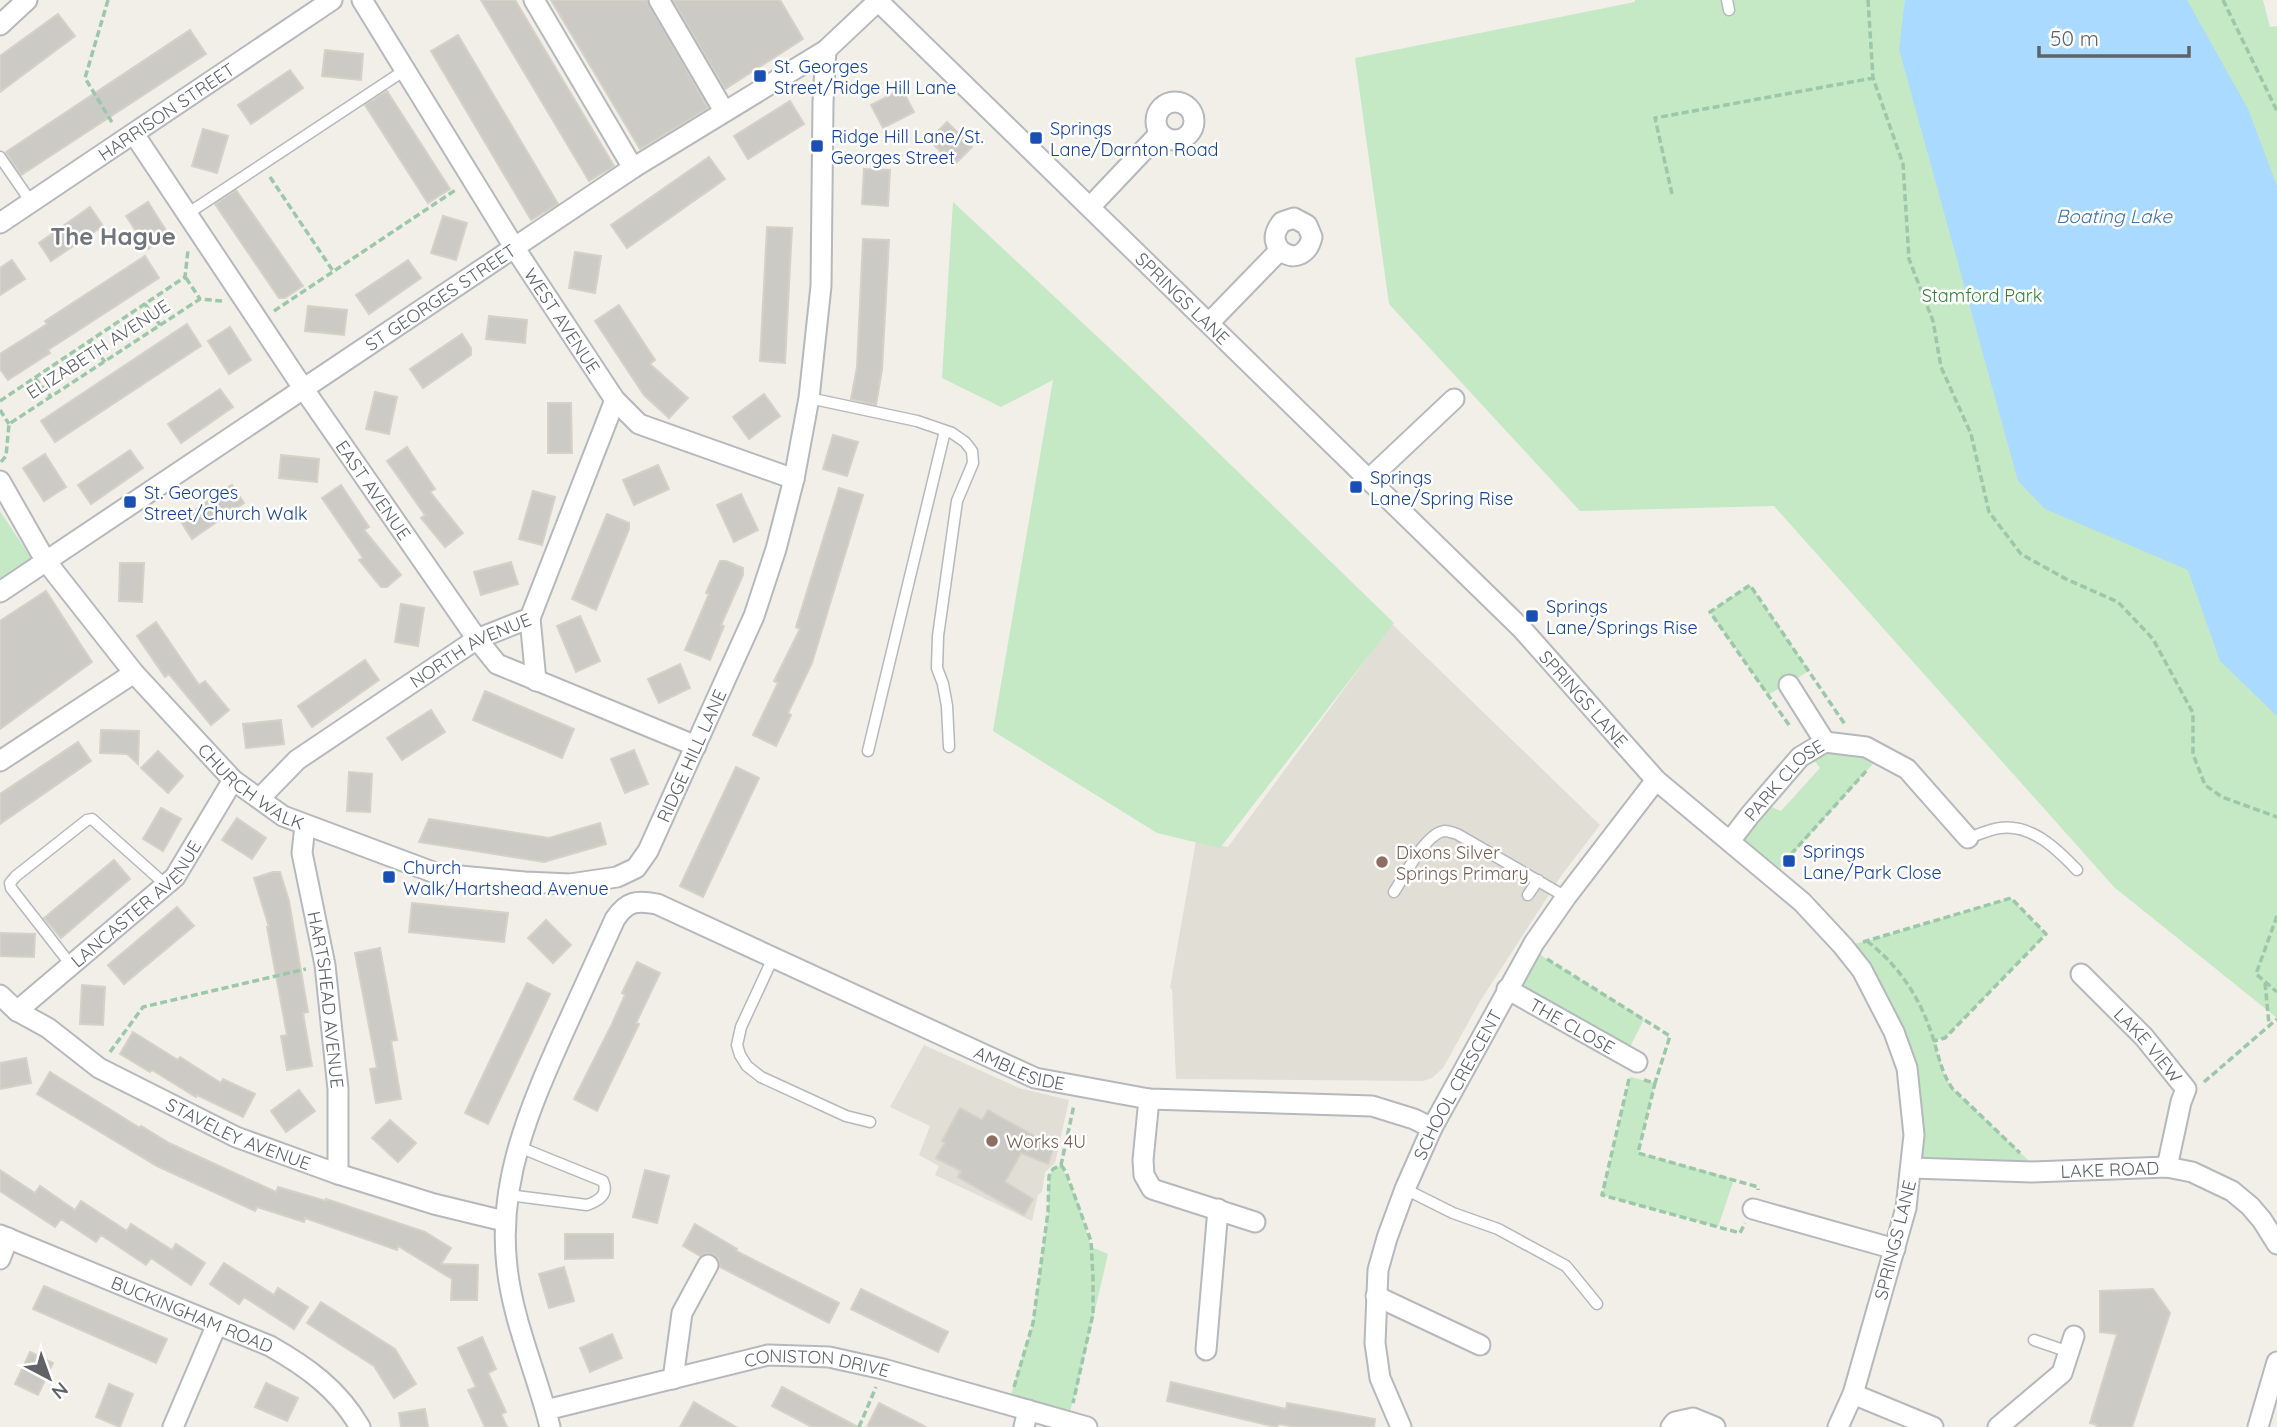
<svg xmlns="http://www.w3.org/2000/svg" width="2277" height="1427" viewBox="0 0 2277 1427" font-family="Quicksand,sans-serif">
  <rect width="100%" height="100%" fill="#f1efe8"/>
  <!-- education -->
  <path fill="#e1ded6" d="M1392 624 1600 825 1561 876 1479 1003 1443 1068 1432 1078 1423 1081 1176 1079 1172 989 1170 988 1196 841 1228 847Z
    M924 1045 1019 1088 1069 1100 1055 1163 1045 1172 1042 1192 1038 1195 1032 1221 935 1175 939 1166 919 1155 930 1126 890 1107Z"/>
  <!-- green -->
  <path fill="#c5e8c5" d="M1635 0H2263L2270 27 2277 26V1018L2114 887 1774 506 1580 511 1389 304 1355 58 1635 2Z
    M953 202 1134 371 1394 623 1220 848 1157 833 993 731 1053 380 1001 407 942 378Z
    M0 511 33 561 0 583Z
    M1750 585 1809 671 1768 695 1710 612Z
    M1825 742 1883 755 1871 766 1772 877 1730 841 1760 803 1781 811 1820 768 1808 752Z
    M2011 898 2046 934 1945 1038 1934 1041 1945 1077 1952 1088 2030 1162 2032 1172 1912 1168 1907 1068 1843 946 1867 941Z
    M1534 943 1542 956 1644 1019 1626 1055 1507 989Z
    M1630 1077 1655 1083 1638 1153 1734 1179 1718 1227 1602 1195Z
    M1061 1165 1078 1202 1091 1247 1108 1254 1076 1392 1067 1421 1008 1404 1033 1323 1048 1212 1049 1176 1053 1169Z"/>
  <!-- water -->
  <path fill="#aadaff" d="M1905 0H2187L2248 109 2277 186V716L2220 661 2188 570 2045 509 2018 481 1899 49Z"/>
  <!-- building -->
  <path fill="#cccac5" stroke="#d6d1c6" stroke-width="2" d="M481 0H515L614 166 589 181Z
    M551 0H647L708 108 640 149Z
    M673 0H780L803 39 725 89Z
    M58 14 75 36 0 92V56Z
    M190 30 206 54 21 175 6 152Z
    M458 35 558 204 531 220 431 51Z
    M325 50 363 54 361 80 322 76Z
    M290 70 303 88 251 124 238 105Z
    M902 89 914 112 883 128 871 105Z
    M387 91 450 189 428 203 365 105Z
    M790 101 804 124 748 159 734 136Z
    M947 122 972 147 954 165 929 140Z
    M203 129 228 136 217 173 192 166Z
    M709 157 725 179 627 248 611 225Z
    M864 169 890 170 888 206 862 204Z
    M236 190 303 286 285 298H279L215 204Z
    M148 202 169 235 148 249 126 216Z
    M90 207 103 226 51 261 39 243Z
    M443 216 467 223 456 260 431 253Z
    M767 227 792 228 785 363 760 361Z
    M863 239 889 240 882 370 876 405 851 399 857 367Z
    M575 252 601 256 595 293 569 288Z
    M145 256 159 278 48 350 50 353 8 380 0 369V354L47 324 45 321Z
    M12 260 25 279 0 295V268Z
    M408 260 421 278 369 314 356 295Z
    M619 305 655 360 650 364 688 398 669 418 644 395 595 321Z
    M308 306 347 310 344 335 305 331Z
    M489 316 527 320 525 343 486 339Z
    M187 324 201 346 55 442 41 421Z
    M230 327 251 360 229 374 208 341Z
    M462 334 471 348V355L423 388 410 369Z
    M220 389 233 407 181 443 168 424Z
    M375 392 397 397 389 434 366 429Z
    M764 394 780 416 749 439 733 417Z
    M548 403H571L572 453H548Z
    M833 435 858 442 847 476 823 469Z
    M407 447 435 489 430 492 463 533 445 547 421 518 425 515 387 461Z
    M130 450 143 468 91 504 78 485Z
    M45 454 66 487 44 501 23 468Z
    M281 455 319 459 317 482 279 478Z
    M658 465 669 489 634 505 623 480Z
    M232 485 244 503 192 539 180 520Z
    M341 485 369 527 364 530 401 575 387 587H381L359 560 363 558 322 498Z
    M839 488 863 495 812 663 788 713 791 715 776 746 753 735 778 683 774 681 800 629 796 627Z
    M533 491 555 497 542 545 519 539Z
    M741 494 758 530 734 542 717 505Z
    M607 514 629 523V529L596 610 572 599Z
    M720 561H726L743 568V575L721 625 724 626 710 660 685 650 709 594 706 593Z
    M511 562 518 584 481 595 474 572Z
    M120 563H144L142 602 119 601Z
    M46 591 92 662 0 729V621Z
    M401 604 424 608 418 646 395 642Z
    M580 616 600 661 576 672 557 626Z
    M156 622 199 685 205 681 229 710 211 725 169 674 165 677 137 636Z
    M365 660 379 680 312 727 298 706Z
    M680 664 690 688 659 703 648 679Z
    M485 691 574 729 562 758 473 720Z
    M431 710 445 732 402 760 387 738Z
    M281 720 284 744 246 748 243 724Z
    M101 730 139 731 138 764 127 754 100 753Z
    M78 742 91 761 0 824V794Z
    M634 750 648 784 625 793 611 759Z
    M158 751 183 776 168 793 141 768Z
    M736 767 759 778 703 897 680 886Z
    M349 772 372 774 370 812 347 811Z
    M161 808 181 819 163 851 143 839Z
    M237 818 266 838 252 859 222 840Z
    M429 819 549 838 600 823 606 844 544 862 419 842Z
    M114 860 130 879 61 938 44 918Z
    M273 872H280L289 901 308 1012 303 1013 312 1066 287 1070 281 1036 287 1035 267 927H269L254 878Z
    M412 903 508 913 504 942 409 932Z
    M177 907 194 926 124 984 108 965Z
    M546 920 571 945 553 963 528 938Z
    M0 933 35 934 34 957 0 956Z
    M380 948 397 1040 391 1041 401 1099 376 1103 370 1069 377 1068 355 953Z
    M637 962 660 973 636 1023 639 1024 597 1111 574 1099 612 1024 625 995 622 993Z
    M527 983 550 994 488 1124 465 1113Z
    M82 985 105 987 103 1025 80 1024Z
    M133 1032 178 1060 180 1057 221 1083 223 1079 255 1094 243 1117 197 1095 196 1097 152 1070 150 1072 120 1054Z
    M26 1058 31 1083 0 1089V1063Z
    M50 1072 140 1128 141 1126 169 1143 276 1192 278 1187 326 1201V1199L425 1232 451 1248 441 1264 478 1265 477 1300H451L452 1279 398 1246 397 1250 305 1218 304 1222 257 1207 255 1211 157 1166 37 1094Z
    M299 1090 315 1111 286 1132 271 1111Z
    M960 1108 982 1120 988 1110 1054 1147 1048 1164 1021 1153 1005 1182 1033 1199 1024 1215 958 1177 961 1171 936 1158 945 1143 942 1141Z
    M390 1120 416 1143 398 1162 372 1138Z
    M0 1170 35 1193 40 1186 75 1210 81 1201 127 1231 131 1224 172 1250 176 1244 205 1263 191 1285 151 1258 146 1265 101 1235 96 1242 61 1219 55 1227 0 1191Z
    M645 1170 669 1176 657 1223 633 1217Z
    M695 1224 737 1249 736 1251 839 1303 829 1323 720 1267 719 1259 713 1254 707 1253 700 1256 683 1246Z
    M565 1234H613V1258L565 1259Z
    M224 1263 274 1295 278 1288 308 1307 294 1329 244 1297 239 1304 210 1284Z
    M564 1267 574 1301 549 1308 539 1274Z
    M44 1286 167 1339 156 1363 33 1309Z
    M861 1289 948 1332 938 1352 851 1309Z
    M2153 1289 2170 1313 2132 1427H2096L2097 1425 2090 1423 2117 1334 2100 1332V1291Z
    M321 1302 395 1349 416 1384 394 1398 374 1366 307 1323Z
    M612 1334 622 1358 590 1372 580 1348Z
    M482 1337 496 1369 488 1373 506 1412 501 1414 507 1427H485L468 1390 476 1387 458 1348Z
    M30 1352 53 1363 38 1395 15 1384Z
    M1171 1382 1286 1409 1287 1403 1375 1419 1374 1427H1297L1279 1424 1276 1427 1167 1401Z
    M266 1383 298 1398 287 1421 255 1407Z
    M109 1384 133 1394 120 1427 96 1417Z
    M782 1387 858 1427H812L772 1406Z
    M694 1402 736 1427H680Z
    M879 1403 926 1427H867Z
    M425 1409 428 1427H401L399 1413Z"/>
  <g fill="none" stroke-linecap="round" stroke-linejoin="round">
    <defs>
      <path id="lane" d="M1727 0 1729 10
        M0 157 31 202
        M187 214 405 70
        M809 398 917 421 952 433 965 442 972 451 973 463 957 501 938 636 937 668 943 684 947 706 949 747
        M868 751 945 431
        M1968 838C1978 835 1990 829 2000 828 2032 824 2057 849 2077 870
        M1394 892C1404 877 1426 832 1445 831 1449 831 1453 833 1457 834L1566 897
        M1528 895 1538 880
        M773 958 741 1027 737 1045 740 1055 747 1066 761 1077 846 1116 870 1122
        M71 965 11 888 10 883 16 876 87 820 92 819 166 885
        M1405 1189 1453 1213 1498 1229 1566 1266 1597 1304
        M508 1195 587 1205C598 1201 609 1195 603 1181L519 1147
        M2034 1340 2069 1352"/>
      <g id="street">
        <path id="s1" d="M362 0 514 247 615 400 639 424 794 479"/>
        <path d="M534 0 633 168"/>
        <path d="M659 0 724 111"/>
        <path id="s2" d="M877 0 1522 629 1656 780 1802 902 1843 946 1862 970 1894 1032 1907 1068 1914 1135 1906 1208 1853 1394 1838 1427"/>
        <path d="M0 25 27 0"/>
        <circle cx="1175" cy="121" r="19"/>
        <path id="s3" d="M134 134 303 388 477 639 497 664 696 746"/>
        <path d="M1090 207 1160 133"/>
        <path id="s4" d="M0 223 332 0"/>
        <path d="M1209 323 1280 250C1272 240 1274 232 1282 222L1294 218 1307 225 1312 237C1308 254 1294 262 1280 250"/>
        <path d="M1369 479 1454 399"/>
        <path id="s5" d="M0 481 45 560 134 673 233 780 283 816 438 874 525 882 570 884 617 877 636 868 648 851 754 616 776 549 794 479 809 398 821 286 823 102 826 50"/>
        <path id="s6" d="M0 592 633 168 826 50 878 1"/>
        <path d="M530 618 536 681"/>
        <path d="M1825 742 1866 747 1907 769 1968 838"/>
        <path d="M0 761 134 673"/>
        <path id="s7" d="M260 798 297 760 477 639 530 618 615 400"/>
        <path id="s8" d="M305 825 302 853 325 965 338 1089V1174"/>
        <path id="s9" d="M1730 841 1750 815 1800 757 1825 742 1789 685"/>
        <path id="s10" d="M2081 974 2144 1037 2186 1089 2181 1102 2167 1167"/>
        <path id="s11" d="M1507 989 1637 1062"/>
        <path id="s12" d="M0 995 17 1011 48 1028 99 1068 236 1137 338 1174 434 1204 504 1221"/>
        <path id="s13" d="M17 1011 175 877 233 780"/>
        <path d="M1149 1099 1143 1160 1144 1175 1152 1189 1255 1222"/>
        <path id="s14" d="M1912 1168 2032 1172 2167 1167 2192 1172 2232 1191 2250 1206 2262 1220 2277 1244"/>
        <path d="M1753 1209 1895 1249"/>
        <path id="s15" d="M0 1235 270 1346C307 1367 338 1389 360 1427"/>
        <path d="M0 1259 8 1238"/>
        <path d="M1376 1296 1480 1345"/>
        <path d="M1206 1350 1218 1209"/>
        <path d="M673 1379 682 1313 708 1265"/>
        <path d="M1853 1394 1933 1427"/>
        <path id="s16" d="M546 1410 768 1355 829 1357 883 1369 1087 1427"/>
        <path d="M173 1427 217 1324"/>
        <path id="s17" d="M550 1427C537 1374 513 1322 507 1267 497 1182 530 1107 564 1031 581 994 598 956 615 919 627 901 637 900 657 904L1035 1078 1149 1099 1372 1106 1414 1119 1432 1128"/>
        <path d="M1024 1427 1028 1410"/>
        <path id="s18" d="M1401 1427 1380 1378 1375 1343 1378 1270 1387 1238 1405 1189 1432 1128 1534 943 1566 897 1656 780"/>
        <path d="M1671 1427 1675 1422 1693 1418 1715 1427"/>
        <path d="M1998 1427 2062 1373 2074 1336"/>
        <path d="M2258 1427 2277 1362"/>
      </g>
    </defs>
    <!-- lane casing -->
    <use href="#lane" stroke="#b5b8bc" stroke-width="13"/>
    <!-- street casing -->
    <use href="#street" stroke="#b5b8bc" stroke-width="23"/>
    <!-- path -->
    <path stroke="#9cc7a9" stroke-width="3.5" stroke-dasharray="7 3.5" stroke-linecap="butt" d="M108 0 85 78 113 124
      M1868 0 1873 78 1903 164 1909 259 1933 321 1941 367 1971 434 1989 512 2021 554 2066 579 2118 602 2153 639 2193 713V754L2205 785 2222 797 2277 817
      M2223 0 2277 111
      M270 177 333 271
      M1672 194 1655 118 1873 78
      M186 278 200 299
      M145 304 160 325
      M274 311 457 189
      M89 341 105 362
      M35 378 51 397
      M0 401 185 277 188 250
      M0 410 9 424
      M1 462 6 456 9 424 200 299 222 301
      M1789 725 1710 612 1750 585 1846 726
      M1784 862 1868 769
      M2277 916 2256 974 2277 992
      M1867 941C1901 968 1921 999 1934 1041 1939 1058 1942 1073 1952 1088L2020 1153
      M1863 942 2011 898 2046 934 1945 1038 1934 1041
      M1547 959 1670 1036 1655 1083
      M2265 983 2269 1024
      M110 1052 143 1007 306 969
      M1629 1079 1602 1195 1740 1233 1745 1223
      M1644 1080 1655 1083 1638 1153 1758 1187V1190
      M2204 1082 2277 1019
      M1061 1165 1066 1172 1091 1241 1093 1277V1314L1073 1403
      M1014 1387 1033 1323 1048 1212 1049 1176 1053 1169 1061 1165 1074 1105
      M859 1427 876 1387"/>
    <!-- lane -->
    <use href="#lane" stroke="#fff" stroke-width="10"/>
    <!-- street -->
    <use href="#street" stroke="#fff" stroke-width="19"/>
  </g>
  <!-- markers -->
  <g fill="#1a4fb4" stroke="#fff" stroke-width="2.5">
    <rect x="753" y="69" width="14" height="14" rx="3.5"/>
    <rect x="1029" y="131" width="14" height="14" rx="3.5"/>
    <rect x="810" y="139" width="14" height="14" rx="3.5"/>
    <rect x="1349" y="480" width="14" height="14" rx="3.5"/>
    <rect x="123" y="495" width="14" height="14" rx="3.5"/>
    <rect x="1525" y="609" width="14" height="14" rx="3.5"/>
    <rect x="1782" y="854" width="14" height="14" rx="3.5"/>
    <rect x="382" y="870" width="14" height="14" rx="3.5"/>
  </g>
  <g fill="#8d6e63" stroke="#fff" stroke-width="2.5">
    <circle cx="1382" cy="862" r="7"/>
    <circle cx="992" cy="1141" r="7"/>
  </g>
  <g text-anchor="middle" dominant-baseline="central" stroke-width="5" stroke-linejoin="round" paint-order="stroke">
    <!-- transit labels -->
    <g font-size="18" fill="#164399" stroke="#fff" text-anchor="start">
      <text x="774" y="66">St. Georges<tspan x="774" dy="21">Street/Ridge Hill Lane</tspan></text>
      <text x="1050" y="128">Springs<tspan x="1050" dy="21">Lane/Darnton Road</tspan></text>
      <text x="831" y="136">Ridge Hill Lane/St.<tspan x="831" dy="21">Georges Street</tspan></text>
      <text x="1370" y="477">Springs<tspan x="1370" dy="21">Lane/Spring Rise</tspan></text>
      <text x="144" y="492">St. Georges<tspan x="144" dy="21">Street/Church Walk</tspan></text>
      <text x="1546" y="606">Springs<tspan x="1546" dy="21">Lane/Springs Rise</tspan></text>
      <text x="1803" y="851">Springs<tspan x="1803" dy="21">Lane/Park Close</tspan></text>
      <text x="403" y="867">Church<tspan x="403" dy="21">Walk/Hartshead Avenue</tspan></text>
    </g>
    <!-- street labels -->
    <g font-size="18" fill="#5f6368" stroke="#fff">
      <text stroke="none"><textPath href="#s4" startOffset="200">HARRISON STREET</textPath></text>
      <text stroke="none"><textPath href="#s6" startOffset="530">ST GEORGES STREET</textPath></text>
      <text stroke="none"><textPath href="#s2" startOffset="427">SPRINGS LANE</textPath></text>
      <text stroke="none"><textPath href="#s1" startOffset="378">WEST AVENUE</textPath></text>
      <text transform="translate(98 349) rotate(-33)">ELIZABETH AVENUE</text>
      <text stroke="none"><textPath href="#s3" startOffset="429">EAST AVENUE</textPath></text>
      <text stroke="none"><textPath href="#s7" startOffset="259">NORTH AVENUE</textPath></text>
      <text stroke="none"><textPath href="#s2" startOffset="994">SPRINGS LANE</textPath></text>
      <text stroke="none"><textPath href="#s5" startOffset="934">RIDGE HILL LANE</textPath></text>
      <text stroke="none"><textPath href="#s9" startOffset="82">PARK CLOSE</textPath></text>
      <text stroke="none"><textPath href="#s5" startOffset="399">CHURCH WALK</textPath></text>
      <text stroke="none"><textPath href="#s13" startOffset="161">LANCASTER AVENUE</textPath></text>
      <text stroke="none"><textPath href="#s8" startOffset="177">HARTSHEAD AVENUE</textPath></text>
      <text stroke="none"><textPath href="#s11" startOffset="75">THE CLOSE</textPath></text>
      <text stroke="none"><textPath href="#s10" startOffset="98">LAKE VIEW</textPath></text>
      <text stroke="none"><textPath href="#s17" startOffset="982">AMBLESIDE</textPath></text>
      <text stroke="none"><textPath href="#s18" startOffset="364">SCHOOL CRESCENT</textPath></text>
      <text stroke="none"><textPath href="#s12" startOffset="278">STAVELEY AVENUE</textPath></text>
      <text stroke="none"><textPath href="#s14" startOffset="198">LAKE ROAD</textPath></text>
      <text transform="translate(1895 1240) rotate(-76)">SPRINGS LANE</text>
      <text stroke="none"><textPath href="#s15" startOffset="208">BUCKINGHAM ROAD</textPath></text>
      <text stroke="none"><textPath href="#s16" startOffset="278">CONISTON DRIVE</textPath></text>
    </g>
    <!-- park labels -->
    <g font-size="18" fill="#348238" stroke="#fff">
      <text x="1982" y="295">Stamford Park</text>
    </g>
    <!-- education labels -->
    <g font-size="18" fill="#785e54" stroke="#fff" text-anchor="start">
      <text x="1396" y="852">Dixons Silver<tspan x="1396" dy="21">Springs Primary</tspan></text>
      <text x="1006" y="1141">Works 4U</text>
    </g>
    <!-- water labels -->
    <g font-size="19" font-style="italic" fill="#4174aa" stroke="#fff">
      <text x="2114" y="216">Boating Lake</text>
    </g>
    <!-- district labels -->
    <g font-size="24" font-weight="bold" fill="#70757a" stroke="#fff">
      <text x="113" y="236">The Hague</text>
    </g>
  </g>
  <!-- north arrow -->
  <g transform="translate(49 1378) rotate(139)" stroke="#ffffff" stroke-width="5" paint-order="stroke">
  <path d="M0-5L12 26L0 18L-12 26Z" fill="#5f6368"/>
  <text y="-10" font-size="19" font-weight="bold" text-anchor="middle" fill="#5f6368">N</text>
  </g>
  <!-- scale -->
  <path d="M2039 46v10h150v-10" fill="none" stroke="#5f6368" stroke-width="3.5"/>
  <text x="2050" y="46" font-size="21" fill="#5f6368" stroke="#ffffff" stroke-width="5" paint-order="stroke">50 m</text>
</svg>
